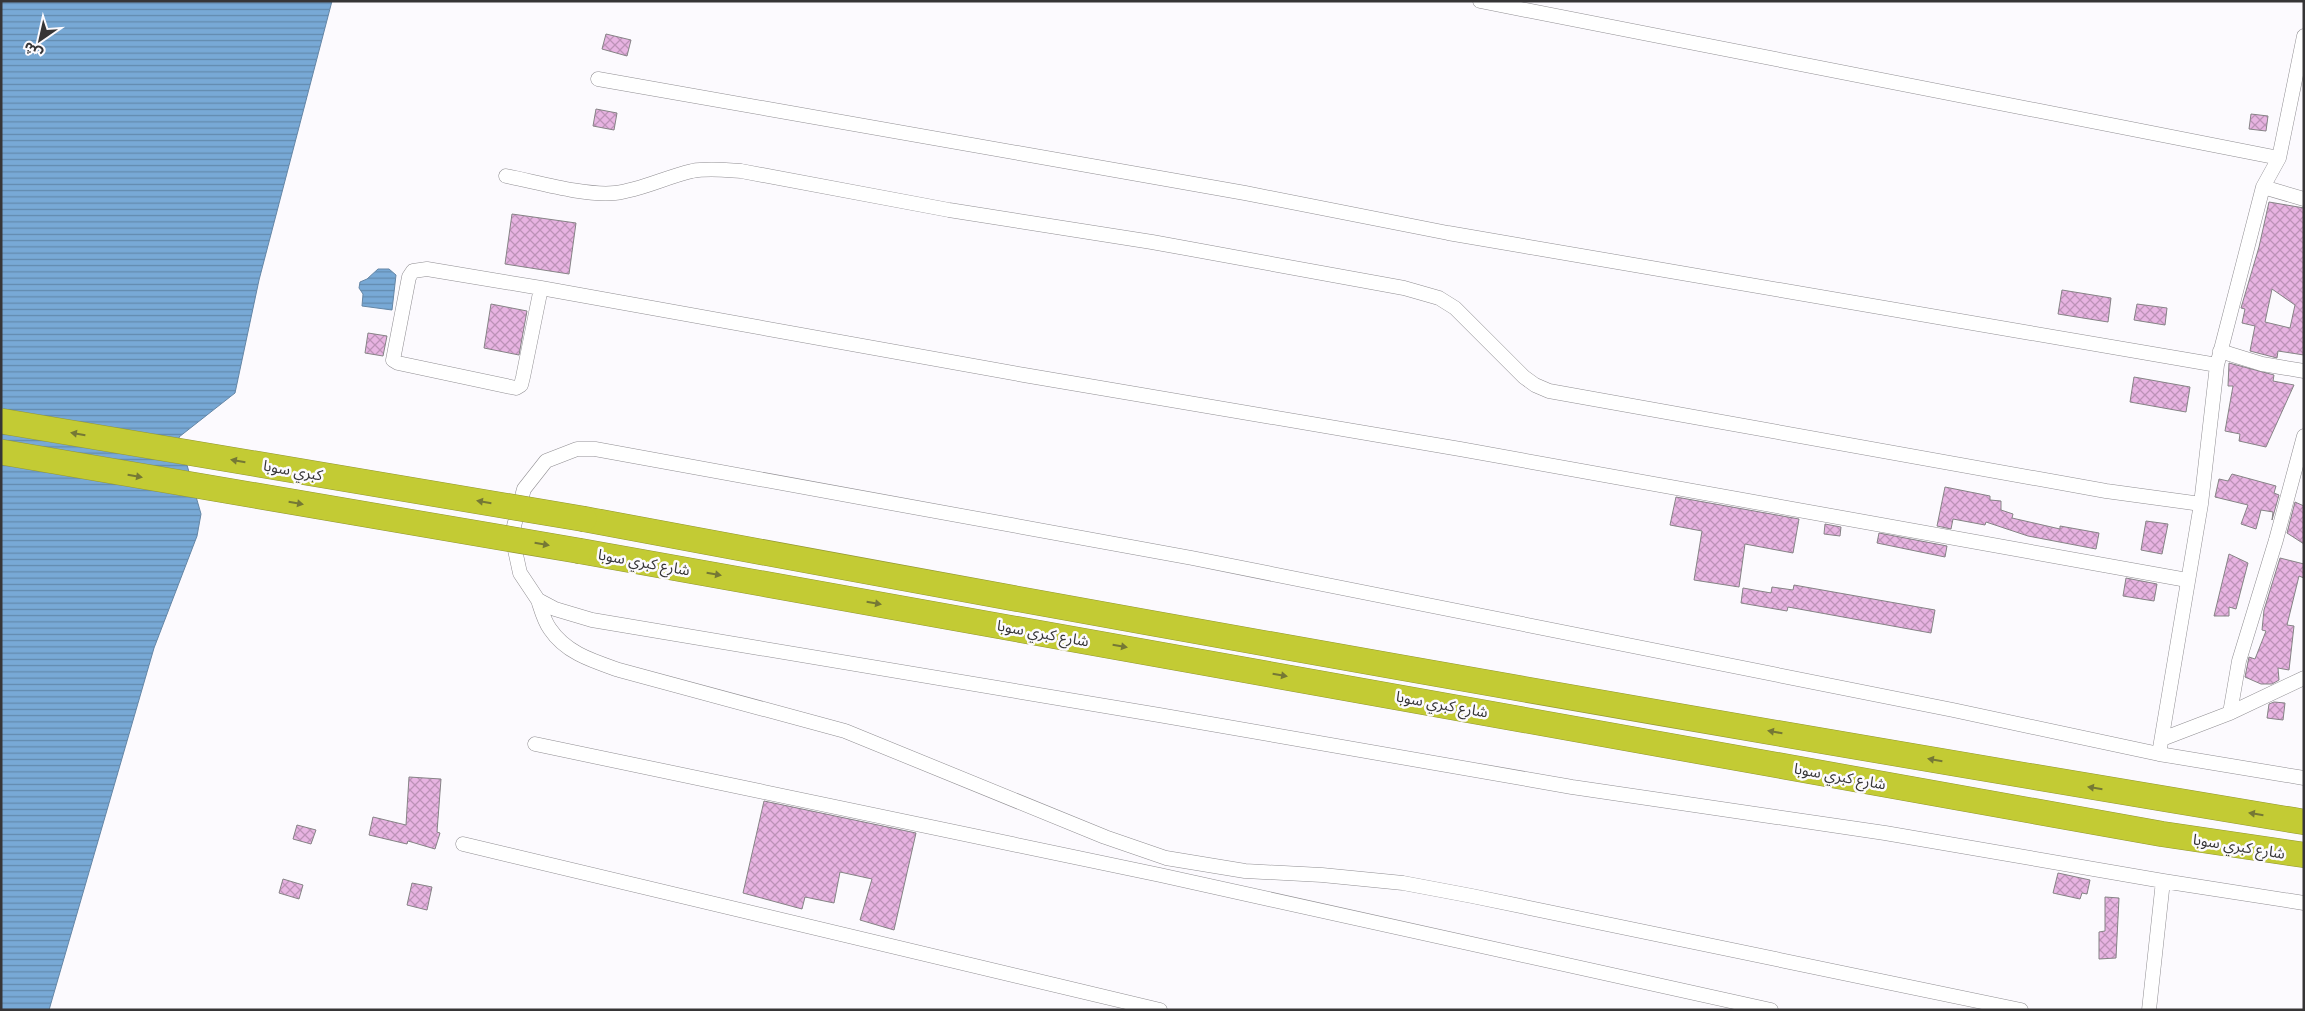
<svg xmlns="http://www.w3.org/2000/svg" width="2305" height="1011" viewBox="0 0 2305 1011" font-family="Poppins,'Noto Sans Arabic',sans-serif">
  <defs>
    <pattern id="water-rules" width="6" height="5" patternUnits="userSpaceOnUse" patternTransform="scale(1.25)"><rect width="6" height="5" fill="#78a9d6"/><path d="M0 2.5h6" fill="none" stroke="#638aae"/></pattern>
    <pattern id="building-cross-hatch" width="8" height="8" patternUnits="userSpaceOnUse" patternTransform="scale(1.25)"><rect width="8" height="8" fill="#e7b3e1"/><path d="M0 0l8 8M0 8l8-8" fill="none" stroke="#bc92b7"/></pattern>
  </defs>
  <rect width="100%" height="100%" fill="#fcfafe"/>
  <!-- water -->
  <path fill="url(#water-rules)" stroke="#6486a6" d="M1 1H332L259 280 235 393 179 437 201 514 197 536 154 648 49 1010H1Z
    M378 269H389L396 275 392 310 362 306 363 294 359 288 360 282 367 279Z"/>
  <!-- building -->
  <path fill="url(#building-cross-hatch)" stroke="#868386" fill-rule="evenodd" d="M606 34 631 40 627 56 602 49Z
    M596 109 617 113 614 130 593 126Z
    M2251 114 2268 116 2266 131 2249 129Z
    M2269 202 2304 208V355L2278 351 2277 358 2250 351 2255 326 2242 323 2245 309 2241 308 2259 247ZM2272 289 2295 305 2290 328 2265 322Z
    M512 214 576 223 569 274 505 264Z
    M2062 290 2111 298 2108 322 2058 314Z
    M491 304 527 311 519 355 484 348Z
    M2137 304 2167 308 2165 325 2134 320Z
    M368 333 387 336 383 356 365 353Z
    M2229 363 2274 375 2273 381 2294 385 2266 447 2239 441 2240 434 2225 431 2233 386H2228Z
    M2134 377 2190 387 2186 412 2130 402Z
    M2232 474 2276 486 2274 493 2279 495 2272 520 2273 512 2261 510 2256 529 2241 524 2248 505 2215 497 2219 479 2228 481Z
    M1945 487 1990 496V500L2001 501V510L2013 514 2012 518 2060 529V526L2099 533 2096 549 2028 536 1986 522 1985 525 1953 519 1951 529 1937 526Z
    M1676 497 1799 519 1793 553 1745 544 1739 587 1694 580 1702 531 1670 525Z
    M2295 502 2304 506V544L2287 533Z
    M2146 521 2168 524 2162 554 2141 550Z
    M1825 524 1841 527 1840 536 1824 534Z
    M1879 533 1947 546 1945 557 1877 543Z
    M2229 554 2248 563 2236 609 2229 607V616H2214Z
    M2280 558 2304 564V578L2299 576 2287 625 2294 626 2289 670 2278 668 2279 680 2272 684H2261L2245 677 2249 657 2255 659 2266 631 2262 630 2264 610Z
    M2126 578 2157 584 2154 601 2123 596Z
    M1794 585 1935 610 1931 633 1788 607 1787 611 1741 603 1743 588 1771 593 1772 587 1793 590Z
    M2274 702 2285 703 2283 720 2267 718 2269 704Z
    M409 777 441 779 437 832 440 833 435 849 408 841 407 844 369 835 373 817 406 825Z
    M764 801 916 833 894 930 860 920 872 879 840 872 834 903 805 897 802 909 743 893Z
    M297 825 316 830 311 844 293 839Z
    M2058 873 2090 880 2087 894 2082 893 2080 899 2053 893Z
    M283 879 303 885 299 899 279 893Z
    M412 883 432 887 427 910 407 905Z
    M2105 897 2119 898 2116 958 2099 959V932L2105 931Z"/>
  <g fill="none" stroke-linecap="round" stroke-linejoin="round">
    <defs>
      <path id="street" d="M1480 1 2279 158
        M598 79 1245 193 1448 233 2217 365
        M506 176C537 182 584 196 615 193 641 190 666 177 692 171 708 168 725 170 741 171L949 210 1152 242 1404 288 1439 298 1455 308 1524 377 1535 385 1549 391 2106 491 2201 504
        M2263 187 2304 199
        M541 288 523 377 521 385 516 388 398 363 393 360 409 277 413 271 427 269 541 288 1024 375 1460 449 2187 580
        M2220 351 2262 364 2304 371
        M538 600C541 609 544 621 550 629 566 653 593 661 619 670L845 731 1105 837 1166 858 1245 871 1322 875 1403 883 1472 896 2021 1010
        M2230 713 2304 678
        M2162 739 2230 713 2239 661 2276 540 2304 436
        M535 744 1160 875 1771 1010
        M2159 754 2201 504 2217 365 2263 187 2279 158 2304 36
        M2304 778 2159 754 1953 710 1192 558 595 449H577L546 461 524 489 514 526 515 550 520 573 538 600 555 609 592 620 1159 715 1572 787 1885 833 2163 881 2304 903
        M463 844 1160 1010
        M2149 1010 2163 881"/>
      <path id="highway" d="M584 519C1156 626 1730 727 2304 822
        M580 551 2162 834 2304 855"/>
    </defs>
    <!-- street casing -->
    <use href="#street" stroke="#908e92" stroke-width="15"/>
    <!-- highway casing -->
    <use href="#highway" stroke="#929635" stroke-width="26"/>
    <!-- street -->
    <use href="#street" stroke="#fff" stroke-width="14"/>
    <!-- highway -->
    <use href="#highway" stroke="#c3cb34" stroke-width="25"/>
    <defs>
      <path id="highway-bridge" d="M1 421 584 519
        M1 452 580 551"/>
    </defs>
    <!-- highway-bridge casing -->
    <use href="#highway-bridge" stroke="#929635" stroke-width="26" stroke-linecap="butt"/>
    <!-- highway-bridge -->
    <use href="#highway-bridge" stroke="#c3cb34" stroke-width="25"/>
  </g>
  <!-- one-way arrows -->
  <defs><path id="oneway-solid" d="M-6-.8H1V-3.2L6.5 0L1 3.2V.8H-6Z" transform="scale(1.25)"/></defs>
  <g fill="#757835">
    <use href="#oneway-solid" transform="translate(78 434) rotate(-170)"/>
    <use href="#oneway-solid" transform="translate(238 461) rotate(-170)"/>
    <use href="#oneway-solid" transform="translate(135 476) rotate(10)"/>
    <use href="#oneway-solid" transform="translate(484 502) rotate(-170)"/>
    <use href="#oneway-solid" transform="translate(296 503) rotate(10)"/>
    <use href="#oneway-solid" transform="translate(542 544) rotate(10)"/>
    <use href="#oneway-solid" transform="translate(714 574) rotate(10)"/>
    <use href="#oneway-solid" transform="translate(874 603) rotate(10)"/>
    <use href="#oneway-solid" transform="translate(1120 646) rotate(10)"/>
    <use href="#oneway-solid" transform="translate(1280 675) rotate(10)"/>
    <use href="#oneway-solid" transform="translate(1775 732) rotate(-170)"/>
    <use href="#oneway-solid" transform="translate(1935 760) rotate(-170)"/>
    <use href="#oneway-solid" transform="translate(2095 788) rotate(-171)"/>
    <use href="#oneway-solid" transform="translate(2256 814) rotate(-171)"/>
  </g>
  <g text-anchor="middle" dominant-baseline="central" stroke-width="5" stroke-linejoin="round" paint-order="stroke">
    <!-- street labels -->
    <g font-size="15" fill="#363536" stroke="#fcfafe">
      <text transform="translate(293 470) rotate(10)">كبري سوبا</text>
      <text transform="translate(644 562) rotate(10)">شارع كبري سوبا</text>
      <text transform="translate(1043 633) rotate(10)">شارع كبري سوبا</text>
      <text transform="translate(1442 704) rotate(10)">شارع كبري سوبا</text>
      <text transform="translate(1840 776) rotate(10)">شارع كبري سوبا</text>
      <text transform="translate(2239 846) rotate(9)">شارع كبري سوبا</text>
    </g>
  </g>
  <!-- border -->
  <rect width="2305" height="1011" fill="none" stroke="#363536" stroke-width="5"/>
  <!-- north arrow -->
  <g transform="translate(40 40) rotate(214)" stroke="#fcfafe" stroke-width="4" paint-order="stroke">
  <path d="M0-4L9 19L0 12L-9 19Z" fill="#363536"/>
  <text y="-8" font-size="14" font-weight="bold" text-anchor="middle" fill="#363536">ش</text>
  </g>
</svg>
